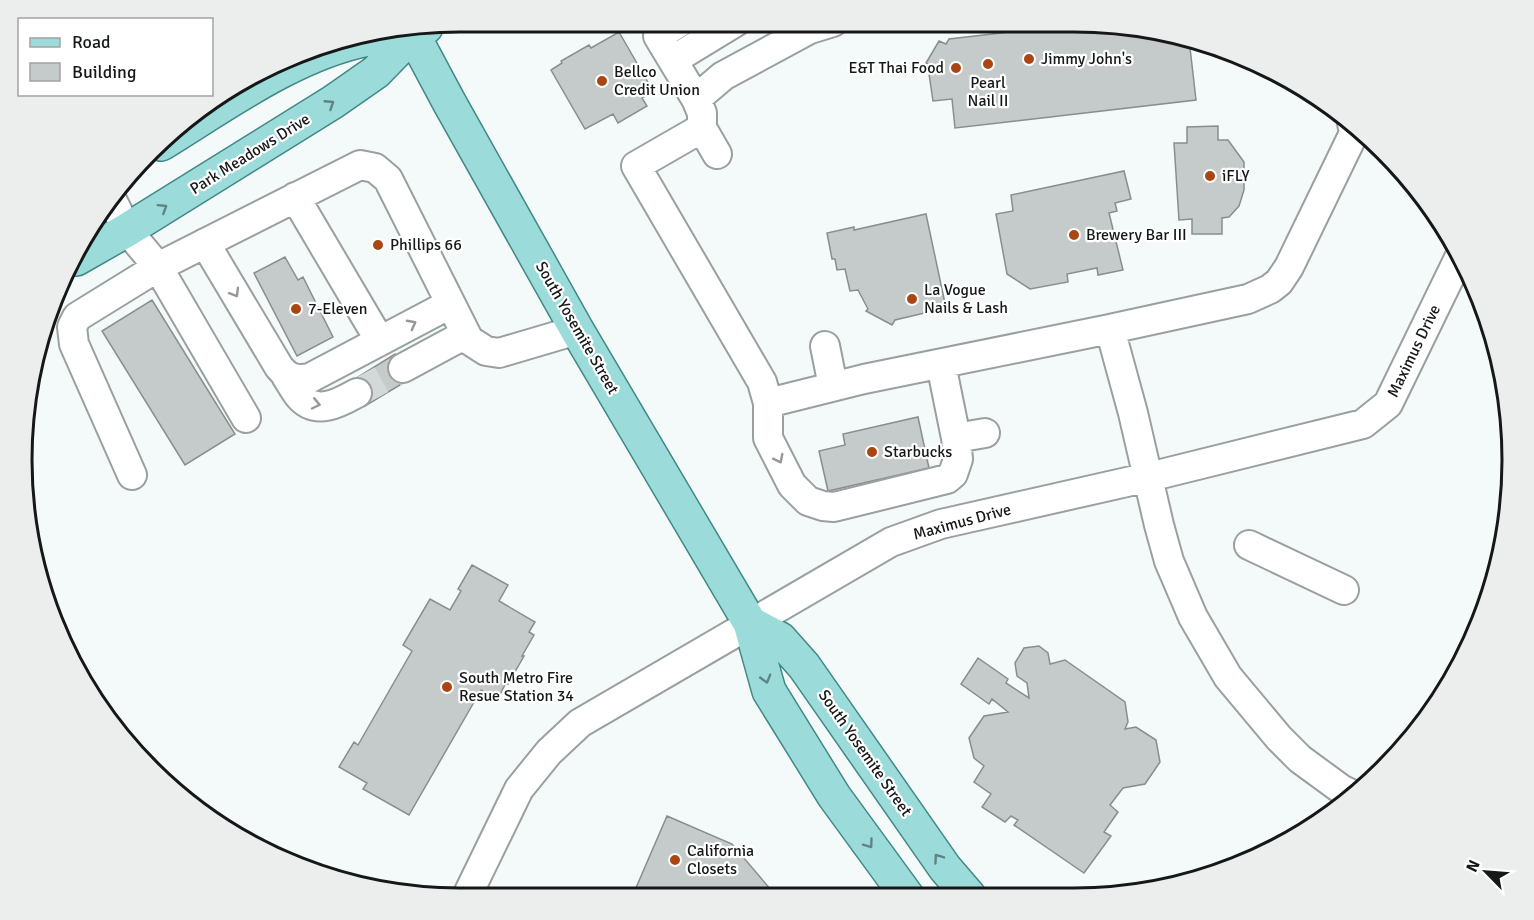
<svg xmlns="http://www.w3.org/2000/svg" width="1534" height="920" viewBox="0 0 1534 920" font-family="Signika,sans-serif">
  <rect width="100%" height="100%" fill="#f4fafa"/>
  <!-- building -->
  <path fill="#c5cbcb" stroke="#888e8e" stroke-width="1.5" d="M1042 22H1103L1189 39 1196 100 955 128 952 99 933 101 929 74 933 67 926 63 939 41 946 44 949 39 1043 28Z
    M619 32 653 91 642 98 647 106 618 123 613 114 585 129 551 70 562 63 561 61 589 45 591 48Z
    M1218 126V140H1228L1244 162V190L1239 206 1229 217 1222 218V234H1192V219L1179 220 1174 143H1187V127Z
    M1124 171 1131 199 1115 203 1117 211 1109 213 1123 270 1098 275 1097 268 1067 274 1068 282 1030 289 1007 274 996 214 1013 211 1011 195Z
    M926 214 946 308 895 320 892 325 866 311 868 309 858 290 850 291 845 269 837 270 835 259H832L827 233 854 227V230Z
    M285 257 298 280 303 277 333 337 297 356 254 273Z
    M152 300 235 434 185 465 102 331Z
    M395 354 410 379 365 406 350 382Z
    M918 417 929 468 828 491 819 451 845 445 843 434Z
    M472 565 508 585 499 601 535 622 529 632 534 635 522 656H524L508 684 506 683 497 700 481 690 409 815 363 789 367 783 339 767 354 742 358 745 412 651 403 645 430 599 450 610 461 591 458 589Z
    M1481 608 1485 609 1479 628 1442 697Z
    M1039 646 1048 653 1050 664 1065 660 1125 702 1128 722 1125 729 1136 727 1156 740 1160 762 1145 784 1123 788 1110 805 1118 812 1104 832 1111 836 1084 873 1014 825 1018 820 1011 816 1005 822 982 807 991 794 974 782 984 766 974 758 969 738 984 716 1008 712 992 699 989 704 961 684 978 658 1008 679 1006 683 1029 698 1027 683 1017 676 1015 663 1024 648Z
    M667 816 732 844 777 897H632Z"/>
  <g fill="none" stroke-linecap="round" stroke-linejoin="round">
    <!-- minor-tunnel -->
    <path stroke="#d3d8d8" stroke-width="28" stroke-dasharray="28 14" stroke-linecap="butt" d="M357 393 403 368"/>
    <defs>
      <path id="minor" d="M682 21 658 36 696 99 702 113V128L717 154
        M673 60 737 21
        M696 99 723 76 810 29 833 22
        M702 128 636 166 762 382 768 403V438L792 485 808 501 823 506 834 507 947 479 953 474 958 459 956 438 941 364
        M110 196 127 230 158 267 246 418
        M295 197 380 341
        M205 243 279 367C288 378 295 381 310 378L450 304
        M1110 329 1248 299 1270 289 1279 282 1289 267 1354 133 1352 123
        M825 346 833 386
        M403 368 466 334
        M286 376C290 382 294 390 299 396 316 416 339 403 357 393
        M768 403 864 379 1110 329 1133 413 1159 525 1169 561 1193 617 1228 677 1279 738 1300 759 1341 789 1353 795
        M956 438 985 433
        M132 475 74 344 72 327 77 317 158 267 360 165 375 168 388 179 469 340 486 351 499 353 577 330
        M1249 545 1344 590
        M466 898 519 789 549 752 580 723 891 542 941 524 1149 477 1363 424 1388 404 1460 256"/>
      <path id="major" d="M410 29 449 102 577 330 750 623 769 691 834 796 907 896
        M161 144C223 106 295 53 368 39 382 36 398 36 413 34
        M76 259 127 230 333 102 376 72 413 34 426 27
        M750 623 780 639 804 666 945 868 969 896"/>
    </defs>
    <!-- minor casing -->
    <use href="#minor" stroke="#9aa09f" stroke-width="32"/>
    <!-- major casing -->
    <use href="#major" stroke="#428886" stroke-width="36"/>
    <!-- minor -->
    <use href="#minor" stroke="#fff" stroke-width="28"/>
    <!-- major -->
    <use href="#major" stroke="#9bdcda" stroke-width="33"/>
  </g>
  <!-- one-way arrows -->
  <defs><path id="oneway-chevron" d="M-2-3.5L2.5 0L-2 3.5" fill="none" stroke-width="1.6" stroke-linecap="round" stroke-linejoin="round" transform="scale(1.5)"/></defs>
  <g stroke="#5f8483">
    <use href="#oneway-chevron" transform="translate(330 104) rotate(-33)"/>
    <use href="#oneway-chevron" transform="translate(163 208) rotate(-32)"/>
    <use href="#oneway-chevron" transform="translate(766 679) rotate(74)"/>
    <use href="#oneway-chevron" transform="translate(869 844) rotate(54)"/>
    <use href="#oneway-chevron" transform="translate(938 858) rotate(-125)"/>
  </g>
  <g stroke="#969797">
    <use href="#oneway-chevron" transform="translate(235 293) rotate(59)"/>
    <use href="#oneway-chevron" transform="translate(412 324) rotate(-28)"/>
    <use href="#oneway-chevron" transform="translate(316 404) rotate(12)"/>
    <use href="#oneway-chevron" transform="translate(779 459) rotate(63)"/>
  </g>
  <!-- markers -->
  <g fill="#aa4614" stroke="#fff" stroke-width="2">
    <circle cx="1029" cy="59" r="6"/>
    <circle cx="988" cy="64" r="6"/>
    <circle cx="956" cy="68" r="6"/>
    <circle cx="602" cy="81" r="6"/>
    <circle cx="1210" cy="176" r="6"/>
    <circle cx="1074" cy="235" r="6"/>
    <circle cx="378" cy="245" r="6"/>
    <circle cx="912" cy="299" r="6"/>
    <circle cx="296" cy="309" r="6"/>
    <circle cx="872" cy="452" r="6"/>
    <circle cx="447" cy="687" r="6"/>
    <circle cx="675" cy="860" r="6"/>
  </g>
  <g text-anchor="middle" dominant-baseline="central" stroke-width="4.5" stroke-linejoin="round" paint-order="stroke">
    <!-- poi labels -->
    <g font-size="16" fill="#161818" stroke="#fff" text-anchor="start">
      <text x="1041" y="59">Jimmy John's</text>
      <text x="944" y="68" text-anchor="end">E&amp;T Thai Food</text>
      <text x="614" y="72">Bellco<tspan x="614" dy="18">Credit Union</tspan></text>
      <text x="988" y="83" text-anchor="middle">Pearl<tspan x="988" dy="18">Nail II</tspan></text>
      <text x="1222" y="176">iFLY</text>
      <text x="1086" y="235">Brewery Bar III</text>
      <text x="390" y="245">Phillips 66</text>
      <text x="924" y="290">La Vogue<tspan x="924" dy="18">Nails &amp; Lash</tspan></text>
      <text x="308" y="309">7-Eleven</text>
      <text x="884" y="452">Starbucks</text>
      <text x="459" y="678">South Metro Fire<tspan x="459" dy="18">Resue Station 34</tspan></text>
      <text x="687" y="851">California<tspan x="687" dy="18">Closets</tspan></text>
    </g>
    <!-- street labels -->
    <g font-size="16" fill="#161818" stroke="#fff">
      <text transform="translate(250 154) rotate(-32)">Park Meadows Drive</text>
      <text transform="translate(577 328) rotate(60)">South Yosemite Street</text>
      <text transform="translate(1414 351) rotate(-64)">Maximus Drive</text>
      <text transform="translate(962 522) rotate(-15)">Maximus Drive</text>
      <text transform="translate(865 753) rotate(55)">South Yosemite Street</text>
    </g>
  </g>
  <!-- crop -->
  <path d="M0 0H1534V920H0ZM460 32H1074A428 428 0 0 1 1502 460V460A428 428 0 0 1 1074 888H460A428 428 0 0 1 32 460V460A428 428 0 0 1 460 32Z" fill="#eceded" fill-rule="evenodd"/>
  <path fill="none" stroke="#161818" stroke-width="3" d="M460 32H1074A428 428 0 0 1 1502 460V460A428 428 0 0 1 1074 888H460A428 428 0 0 1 32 460V460A428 428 0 0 1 460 32Z"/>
  <!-- legend -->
  <rect x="18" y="18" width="195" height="78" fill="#ffffff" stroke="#a2a3a3" stroke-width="1.5"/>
  <rect x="30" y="38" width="30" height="9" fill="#9bdcda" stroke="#a2a3a3" stroke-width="1.5"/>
  <text x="72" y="48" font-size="18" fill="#161818">Road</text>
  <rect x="30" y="63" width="30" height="18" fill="#c5cbcb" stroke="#a2a3a3" stroke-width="1.5"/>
  <text x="72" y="78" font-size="18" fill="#161818">Building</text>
  <!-- north arrow -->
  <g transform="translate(1486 872) rotate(295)" stroke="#ffffff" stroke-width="4.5" paint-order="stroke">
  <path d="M0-4.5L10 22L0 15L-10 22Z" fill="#161818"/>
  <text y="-9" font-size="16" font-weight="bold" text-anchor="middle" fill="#161818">N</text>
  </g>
</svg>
